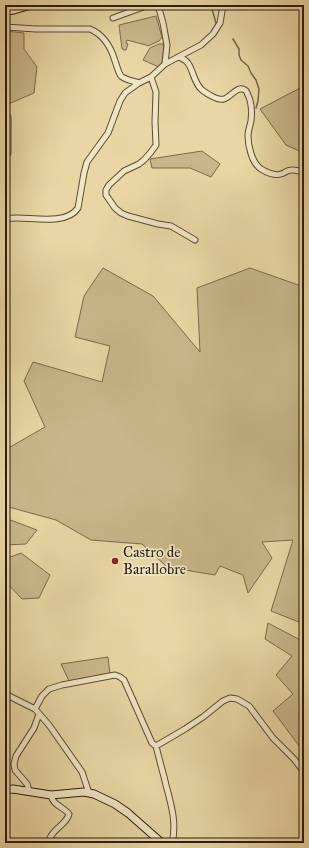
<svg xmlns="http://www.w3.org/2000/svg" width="309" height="848" viewBox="0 0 309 848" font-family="'IM FELL Great Primer',serif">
  <rect width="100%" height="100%" fill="#e8d7a4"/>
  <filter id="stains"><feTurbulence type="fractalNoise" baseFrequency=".005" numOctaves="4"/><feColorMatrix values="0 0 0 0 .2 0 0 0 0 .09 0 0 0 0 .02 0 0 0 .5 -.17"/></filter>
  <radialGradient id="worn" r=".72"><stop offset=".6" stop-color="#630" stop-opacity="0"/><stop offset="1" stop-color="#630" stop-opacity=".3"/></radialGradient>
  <!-- green -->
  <path fill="#c8b78a" stroke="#7a6a4c" d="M156 16 162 37 159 41 148 46 146 45 127 40 126 43 128 44 126 50H124L122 49 119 25Z
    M5 31 24 33V49L37 67 34 93 6 105 5 104Z
    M159 44H163L164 47 162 63 159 67 143 60 150 48Z
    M304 86V153L286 145 260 109Z
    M202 151 220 164 211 177 190 168H152L150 159Z
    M103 268 153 296 200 352 197 288 250 268 304 287V624L271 611 293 540 262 542 272 558 248 593 243 575 220 566 215 575 167 567 142 544 91 540 56 520 5 506V450L45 427 24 381 33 362 102 382 110 346 75 337 84 296Z
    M5 518 37 530 26 544 5 545Z
    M21 553 50 575 39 598 22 599 5 581V559Z
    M268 623 304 642V749L303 751 273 711 293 694 276 675 292 656 265 639Z
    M108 657 110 674 69 681 61 664Z"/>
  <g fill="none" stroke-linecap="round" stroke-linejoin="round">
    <!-- stream -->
    <path stroke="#766649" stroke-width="1.5" d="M208 5 212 9 216 23
      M233 39 239 49V55L241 60 248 66 251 73 256 80 259 89 258 101 256 108"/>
    <defs>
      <path id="street" d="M158 5 163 23 167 45 165 64
        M113 18 149 5
        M5 27 36 29H90C104 35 111 47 115 61 117 66 118 72 121 76 125 80 134 81 139 83
        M178 57C195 61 190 79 202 90 206 93 218 101 224 99 230 98 237 85 245 90 247 91 247 93 248 95 252 103 252 112 251 121 250 126 248 131 248 136 248 146 252 163 261 169 266 172 275 176 281 174 282 174 286 172 287 171 293 169 298 170 304 173
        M151 77 156 92 155 122 156 145 151 152 144 160 139 164 124 171 109 185 106 190V195L115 208 121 213 128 216 158 224 171 226 195 240
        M5 157 8 153V117
        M5 219C9 218 14 218 18 218 34 218 67 225 78 208L84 173 87 162 108 133 120 101 125 93 139 83 151 77 165 64 201 45 213 34 220 23 223 5
        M5 694 35 709 49 725 82 772 89 793
        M35 709 42 696 49 689 62 685 115 675 120 677 124 680 152 743 156 746 185 729 203 717 223 701 230 698 237 699 249 706 273 738 294 759 304 772
        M156 746C159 759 163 772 166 785 171 804 177 823 172 843
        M29 791 27 784 15 770 14 764 16 756 34 728 39 714
        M51 795C53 806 63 806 69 814 67 824 54 828 50 838L52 843"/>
      <path id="secondary" d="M5 11 14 10 31 5
        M5 790 13 789 51 795 84 792 94 794 115 804 128 813 162 843"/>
    </defs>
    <!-- street casing -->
    <use href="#street" stroke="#5a4b34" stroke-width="7"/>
    <!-- secondary casing -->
    <use href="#secondary" stroke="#2b1c0e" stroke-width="9"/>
    <!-- street -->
    <use href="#street" stroke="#f0e5c4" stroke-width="5"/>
    <!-- secondary -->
    <use href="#secondary" stroke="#f0e5c4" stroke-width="7"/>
  </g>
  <!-- markers -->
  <circle fill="#8f2418" stroke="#f0e5c4" stroke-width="1.5" cx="115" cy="561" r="4"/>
  <g text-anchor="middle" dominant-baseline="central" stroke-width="3.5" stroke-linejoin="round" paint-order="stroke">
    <!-- poi labels -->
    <g font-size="15" fill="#2b1c0e" stroke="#f0e5c4" text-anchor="start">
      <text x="123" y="552">Castro de<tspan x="123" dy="17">Barallobre</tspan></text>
    </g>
  </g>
  <!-- margin -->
  <rect width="309" height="848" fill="none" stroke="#e8d7a4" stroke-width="20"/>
  <rect x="6" y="6" width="297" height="836" fill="none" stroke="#2b1c0e" stroke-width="2"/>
  <rect x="10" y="10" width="289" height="828" fill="none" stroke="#2b1c0e"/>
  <rect width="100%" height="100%" filter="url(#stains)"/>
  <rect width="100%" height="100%" fill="url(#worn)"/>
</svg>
